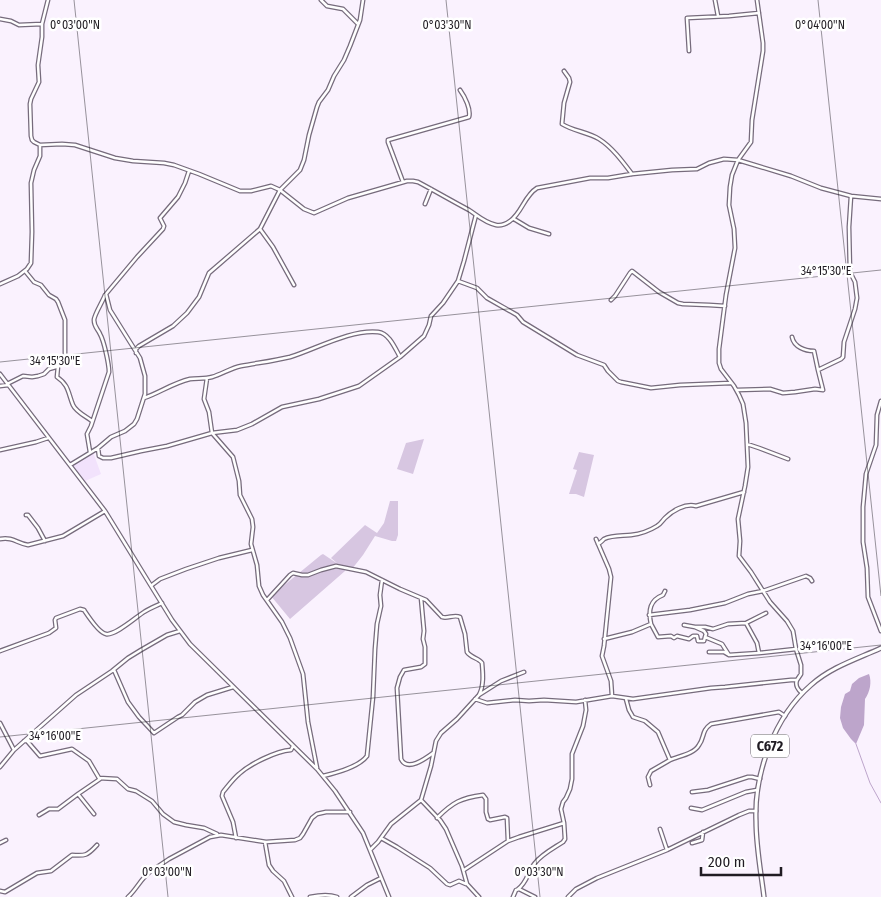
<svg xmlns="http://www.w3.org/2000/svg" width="881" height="897" viewBox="0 0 881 897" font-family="'Fira Sans Condensed',sans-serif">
  <rect width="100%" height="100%" fill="#faf2fe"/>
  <!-- built -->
  <path fill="#f2e2fc" d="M93 452 101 474 85 481 73 465Z"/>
  <!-- green -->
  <path fill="#d7c6e1" d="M424 439 413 474 397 469 406 443Z
    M579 452 594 455 584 497 576 494H569L577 470 573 469Z
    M390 501H398V535L396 541H392L375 536 363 555 352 569H344L345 571 290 619 271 596 321 555 323 554 338 564 331 558 365 525 377 533 384 523Z"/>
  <!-- water -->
  <path fill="#bda5cb" d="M869 674C872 682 870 692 865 699L864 725 856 744 851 739 843 728 840 718 841 707 845 694 850 691 852 684 859 678Z"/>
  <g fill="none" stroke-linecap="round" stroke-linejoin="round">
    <!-- stream -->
    <path stroke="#bda5cb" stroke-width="1" d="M856 744 870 783 881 803"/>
    <defs>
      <path id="minor" d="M48 0 42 24V37L38 65 39 82 31 99 30 104 31 136 32 140 34 142 40 145 62 144 75 145 115 158 133 161 164 163 174 165 199 174 240 191H251L271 186 280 190 304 209 314 213 348 198 407 181H413L418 182C435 191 452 201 469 210 478 216 485 223 496 225 501 226 506 224 510 221 522 213 524 196 537 188L590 178H608L632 174 672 170 697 169 709 163 724 159 738 160 791 176 821 188 851 196 849 227 850 272 855 282 857 298 855 309 844 342 843 357 841 359 818 370 823 390 815 389 795 392 783 393 770 389 737 390
        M321 0 327 6 343 9 358 24
        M715 0 718 16
        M757 0 763 43V51L752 120 751 142 738 160 732 175 730 187 729 205 734 229 735 248 726 295 719 349V363L721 369 734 386 739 395 743 404 746 423 748 467 745 486 738 519 740 541 739 556 751 572 770 602 787 621 793 631 796 649 801 665V674L797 680
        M0 19 11 21 19 25 42 24
        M689 51 687 18 729 16 759 13
        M564 71 569 78 570 82 564 103 562 124C573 131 588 132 599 139 612 147 623 162 632 174
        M403 182 388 142V140L469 117C471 109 465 97 460 90
        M851 196 881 199
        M425 204 431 189
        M514 219 529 228 549 234
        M260 229 273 247 294 285
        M458 281 477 288 487 298 517 315 523 322 577 355 604 365 608 371 618 381 621 382 651 388 680 385 731 383
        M0 284 18 276 27 269 31 263 32 232 31 183 34 170 40 156V145
        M611 300 615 296 630 273 632 271 659 292 678 303 683 304 709 305 725 306
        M792 337C794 347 805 351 814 351L818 370
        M136 353V349L139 346 173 326 187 313 199 297 209 273 260 229 280 190 300 170 304 160 309 135 317 107 319 102 328 90 334 76 344 60 350 46 360 20 363 0
        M58 366 57 377C69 385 68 393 73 405 76 412 87 417 92 421
        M0 374 105 511 172 620 190 644 317 769 335 791 363 833 389 897
        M207 378 204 399 209 412 212 433 233 457 239 481 240 495 252 519 253 527 251 544 257 565 259 586 263 595 282 622 290 638 303 674 308 722 317 768
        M7 384 23 376 32 377 38 376 44 374 49 369 56 367 61 363 65 354V320L58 302 56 299 49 295 41 285 34 282 25 271
        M0 386 8 385
        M144 398C159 393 173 383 190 379 197 378 205 379 212 377 222 374 231 368 241 366 257 363 274 361 290 357 316 349 351 329 378 332 389 333 395 348 400 357
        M881 401 877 415 876 445 866 474 863 507V542L867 568 868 597 881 631
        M747 444 759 448 788 459
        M98 448 99 456 103 458H111L141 451 167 446 212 433 237 430 252 424 282 407 319 399 359 386 400 357 424 336 429 325 431 316 443 303 458 281 464 261 476 215
        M0 450 36 442 48 438
        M90 452 87 434 91 426 109 372C109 364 104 341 100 334 98 329 94 327 94 320 94 315 103 301 105 295
        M70 465 98 448 111 437 125 431 134 424 137 419 145 394V376L140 358 110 310 106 294 137 257 163 229 164 226 160 218 178 197 185 183 189 171
        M26 515H28L38 528 45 541
        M0 539C14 537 16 543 28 545L63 536 105 511
        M596 539 609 569 611 577 604 646 602 656 611 681 612 696
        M598 544C600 543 602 541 604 539 612 535 622 536 631 535 640 534 649 531 657 526 661 524 662 521 665 518 672 511 685 503 696 506L744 492
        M152 585 160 579 186 569 219 558 252 550
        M421 598 424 631 423 639 425 647V664L421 667 404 670 400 677 397 688 401 759C407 772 425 759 433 753
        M267 600 290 575 293 573 302 575H308L321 570 336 566 366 572 400 589 426 600 442 617C448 619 454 614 460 617L465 634 467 652C471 658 479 658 482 663 483 674 484 686 479 695
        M649 615 690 610 725 603 748 594 763 591 806 576 810 578 812 581
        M746 623 766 613
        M651 624C648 610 650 600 663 595L665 591
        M684 625 695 627
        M705 637 706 634 704 631 695 627H705L713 629 728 624 746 623 757 643 759 653 729 655
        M604 639 632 632 651 624 658 637 671 636 674 638 677 636 689 639 693 636H697L698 641H704L705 637 722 644 729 655 724 652H709
        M0 651 49 633 56 628 55 620 56 618 80 609 84 610C88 616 99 633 106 634 115 636 136 617 144 612 150 608 156 606 162 603
        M759 653 796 649
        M114 670 128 702 139 717 154 733 178 717 182 715 195 702 207 695 233 687
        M475 699 487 703 515 700 529 701 544 700 576 702 612 696 633 699 711 688 725 687 791 680H797C795 685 798 690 802 693
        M626 699 629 710 633 717 645 721 658 732 670 760C679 756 694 754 699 745 705 737 701 731 711 724L779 712 785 716
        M0 723 14 750
        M24 741H27L40 756 72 749 89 761 99 778 117 779 128 789 136 791 152 801 163 814 174 822 186 825 204 828 217 834
        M0 767 14 750 76 695 112 671 128 658 141 650 167 635 180 631
        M323 776C336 773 359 767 367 756L373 697 375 649 377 624 381 606 380 595 382 580
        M650 785 648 777 651 771 670 760
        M692 792 708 790 748 777H752L760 779
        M78 794 94 814
        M421 800 440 820 446 829 462 866 467 884 479 897
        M691 808 702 810 746 792 757 790
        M39 815 49 809H58L78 794 100 779
        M437 818C453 802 461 798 483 795L486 799V812L488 819 490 820 505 817 507 818 508 841
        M660 829 667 850 739 815 749 811H756
        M236 838 233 822 222 796 223 792C228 786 233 779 239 774 250 764 276 751 291 750L293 746
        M381 838 397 847 430 868 447 884 450 885 459 881 466 884
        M265 842 269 865 273 871 284 881 292 897
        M0 843 6 840
        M692 843 702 840 703 832
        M370 850 378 842 391 824 421 800 431 766 436 741 441 733 457 719 479 695 501 681 524 672
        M464 870 508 841 519 837 564 823 561 809 563 802 566 798 570 789 572 779V754L583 726 586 710 585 700
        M518 889C527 883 528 871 535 863 542 854 554 848 563 842L565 839 564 823
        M0 891 5 892 37 873 51 871 72 855C85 856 87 856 97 845
        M128 897C137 889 141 878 151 871L169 859 210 837 221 835 266 842 295 840 300 838 303 834 312 818 317 814 326 812H350
        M310 897C320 895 328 894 337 897
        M351 897 367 885 381 878
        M513 897 516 890 519 889 535 897
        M568 897 576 889 597 878 667 850"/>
      <path id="major" d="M764 897C761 872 756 847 756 821 754 774 774 717 811 685 831 667 857 659 881 648"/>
    </defs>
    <!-- minor casing -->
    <use href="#minor" stroke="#766b7c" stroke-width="5"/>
    <!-- major casing -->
    <use href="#major" stroke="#766b7c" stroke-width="5.5"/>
    <!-- minor -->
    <use href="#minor" stroke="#fff" stroke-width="2.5"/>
    <!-- major -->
    <use href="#major" stroke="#fff" stroke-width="3"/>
  </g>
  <!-- ticks -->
  <path fill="none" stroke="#201c23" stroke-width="1" stroke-opacity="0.45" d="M74 0 168 897M446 0 540 897M818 0 881 596M0 362 881 270M0 737 881 645"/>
  <g text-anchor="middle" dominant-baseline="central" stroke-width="5" stroke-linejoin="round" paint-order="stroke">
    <!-- shield labels -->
    <rect fill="#fff" stroke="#636065" stroke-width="1" x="751" y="734.5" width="38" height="23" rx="4"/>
    <g font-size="14" font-weight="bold" fill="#201c23">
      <text x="770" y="746">C672</text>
    </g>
  </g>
  <g font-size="12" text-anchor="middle" fill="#201c23" stroke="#fff" stroke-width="5" stroke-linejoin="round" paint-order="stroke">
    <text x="75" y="29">0°03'00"N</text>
    <text x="447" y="29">0°03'30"N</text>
    <text x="820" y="29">0°04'00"N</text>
    <text x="826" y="275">34°15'30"E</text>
    <text x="55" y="365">34°15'30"E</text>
    <text x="826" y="650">34°16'00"E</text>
    <text x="55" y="740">34°16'00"E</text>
    <text x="167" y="876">0°03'00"N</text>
    <text x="539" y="876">0°03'30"N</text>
  </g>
  <!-- scale -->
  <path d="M701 867v8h80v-8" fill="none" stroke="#201c23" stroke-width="2.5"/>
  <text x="708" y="867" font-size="15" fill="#201c23" stroke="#ffffff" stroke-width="4" paint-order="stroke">200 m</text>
</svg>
